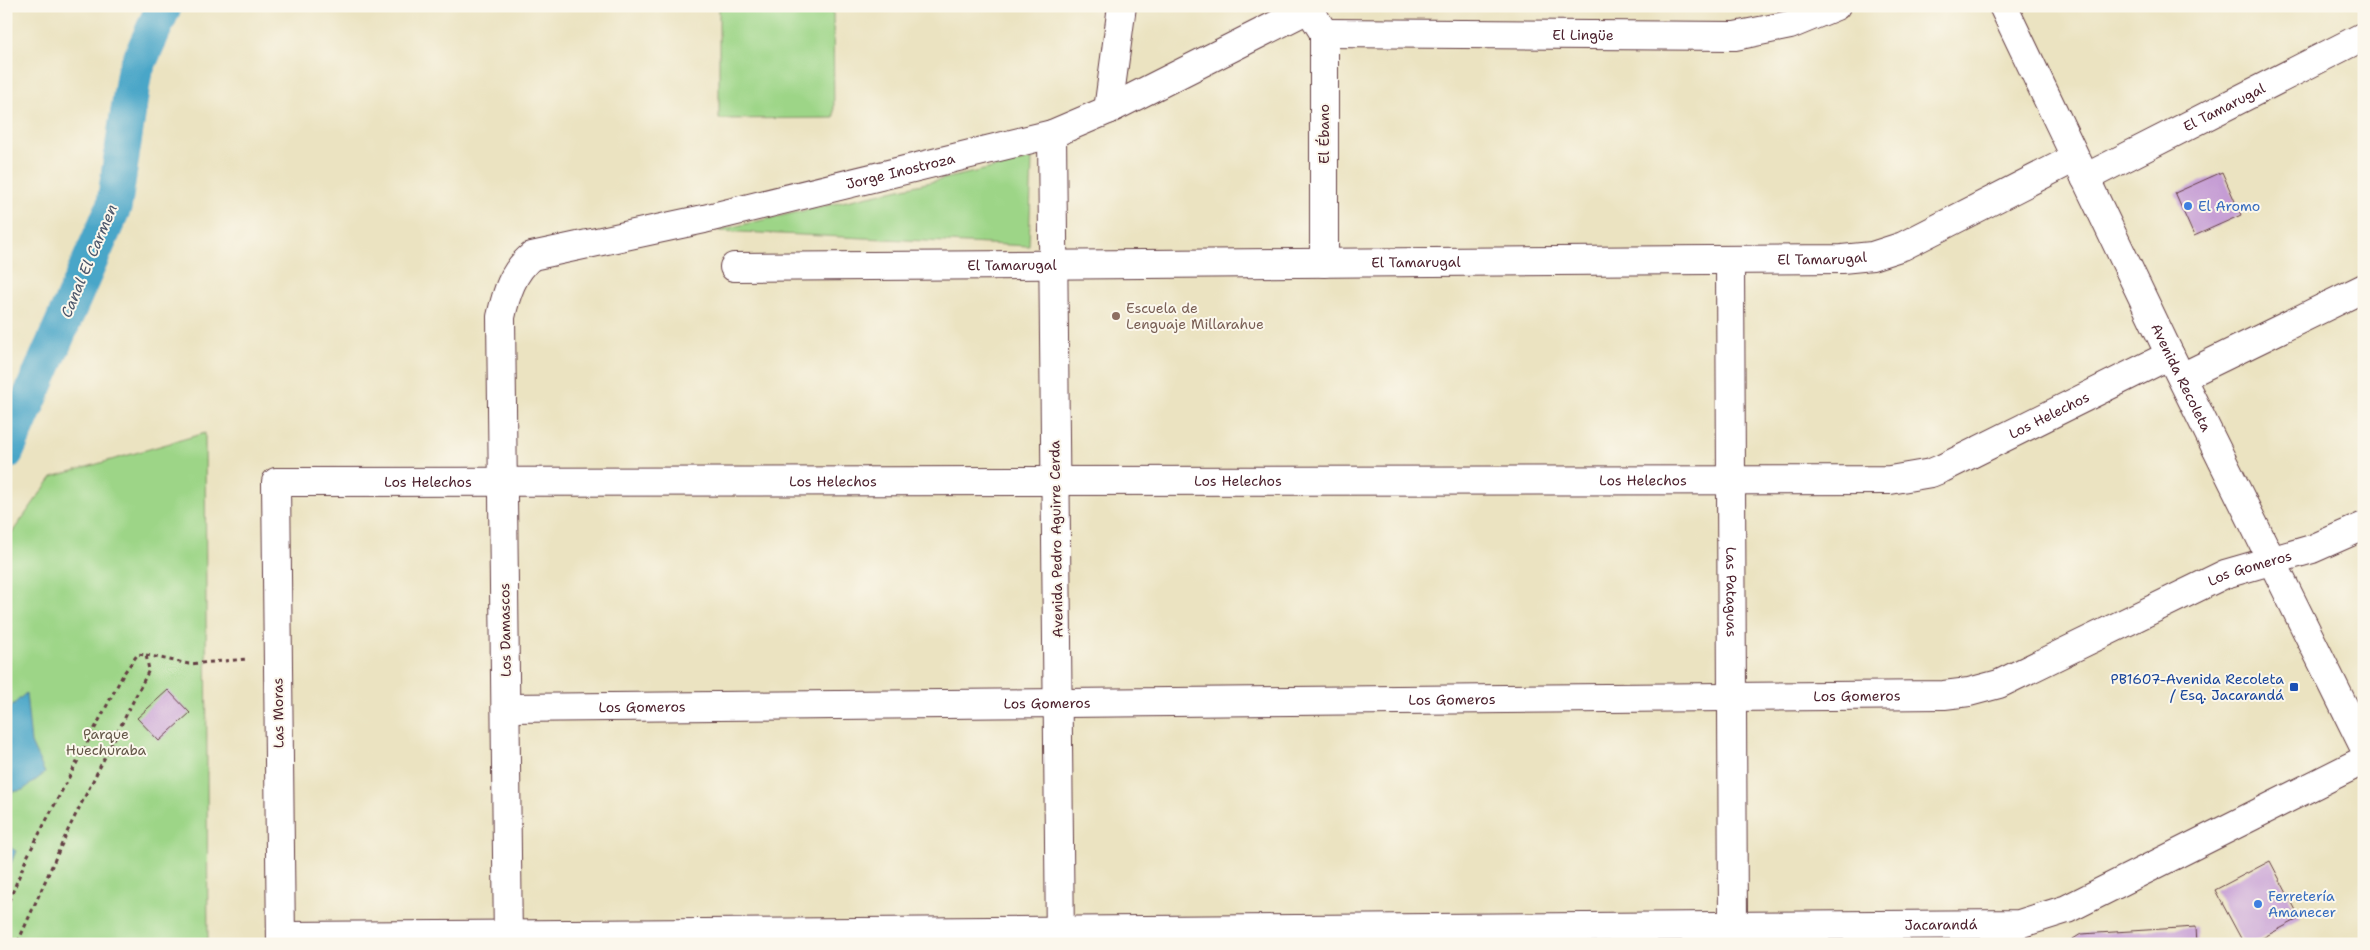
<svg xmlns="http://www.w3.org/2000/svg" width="2370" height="950" viewBox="0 0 2370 950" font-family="'Shantell Sans',sans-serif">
  <rect width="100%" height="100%" fill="#fbf7ec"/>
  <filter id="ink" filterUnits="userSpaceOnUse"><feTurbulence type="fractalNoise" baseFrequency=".02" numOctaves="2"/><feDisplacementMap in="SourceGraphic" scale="10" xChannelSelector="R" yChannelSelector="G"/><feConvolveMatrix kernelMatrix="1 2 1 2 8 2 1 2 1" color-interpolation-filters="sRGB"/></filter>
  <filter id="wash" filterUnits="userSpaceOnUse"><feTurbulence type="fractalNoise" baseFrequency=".0096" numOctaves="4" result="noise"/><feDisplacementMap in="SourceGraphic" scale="20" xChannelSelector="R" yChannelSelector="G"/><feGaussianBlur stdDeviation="1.12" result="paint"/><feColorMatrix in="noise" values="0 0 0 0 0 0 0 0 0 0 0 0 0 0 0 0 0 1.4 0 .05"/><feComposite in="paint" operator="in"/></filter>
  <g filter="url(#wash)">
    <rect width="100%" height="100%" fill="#ebe3c1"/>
    <!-- green -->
    <path fill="#9dd587" stroke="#747a59" d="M719 6H833L834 118 719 119Z
      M1032 159 1029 246 719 231V230Z
      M205 433 208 944H6V541L52 477Z"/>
    <!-- water -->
    <path fill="#4aa6c8" stroke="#4a627a" d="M26 693 31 743 45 773 23 790 6 793V711Z
      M6 845 16 851 6 875Z"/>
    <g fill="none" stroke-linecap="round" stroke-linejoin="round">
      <!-- canal -->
      <path stroke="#4aa6c8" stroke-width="36" d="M6 452 114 206 134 73 164 6"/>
    </g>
    <g id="blocks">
      <!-- building -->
      <path fill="#c59cd4" d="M2222 172 2241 215 2194 236 2175 193Z
        M168 690 190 713 159 741 137 718Z
        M2270 861 2300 918 2251 944H2244L2215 890Z
        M2196 927 2197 944H2065L2081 934Z"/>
    </g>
  </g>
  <g filter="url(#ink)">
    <use href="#blocks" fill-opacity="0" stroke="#623c42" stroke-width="1"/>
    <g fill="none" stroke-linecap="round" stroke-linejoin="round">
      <defs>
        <g id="minor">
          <path d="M1314 17 1324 33V263"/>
          <path id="s1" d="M1324 33 1735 36 1790 25 1836 6"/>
          <path d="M1108 110 1122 6"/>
          <path id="s2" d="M2085 178 2364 36"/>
          <path id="s3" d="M1730 260 1733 926"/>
          <path id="s4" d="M734 267 1842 259 1872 256 1903 246 2075 158"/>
          <path d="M2182 377 2364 288"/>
          <path id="s5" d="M506 708 1944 695 1969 692 1999 684 2225 574 2312 549 2364 526"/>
          <path id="s6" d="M281 936 2019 924 2067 909 2364 760"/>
          <path id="s7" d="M281 944 276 482 1890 480 1931 473 1943 468 2170 355"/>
          <path id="s8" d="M508 944 501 317C506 294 513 271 532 256L704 219 1052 134"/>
        </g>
        <g id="tertiary">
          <path id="s9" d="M2003 6 2170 355 2364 747"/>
          <path d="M1060 944 1052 134 1108 110 1314 6"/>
        </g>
      </defs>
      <!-- minor casing -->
      <use href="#minor" stroke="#623c42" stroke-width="30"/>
      <!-- tertiary casing -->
      <use href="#tertiary" stroke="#623c42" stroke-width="30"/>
      <!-- path -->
      <path stroke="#623c42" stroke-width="3" stroke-dasharray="4 4" stroke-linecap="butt" d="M146 655 189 664 247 659
        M6 908 27 857 124 673 138 654 146 655 149 670 69 828 17 944"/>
      <!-- minor -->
      <use href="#minor" stroke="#fff" stroke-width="28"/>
      <!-- tertiary -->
      <use href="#tertiary" stroke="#fff" stroke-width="28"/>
    </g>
  </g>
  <!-- markers -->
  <g fill="#3f7fe0" stroke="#fbf7ec" stroke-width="2">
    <circle cx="2188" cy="206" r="5"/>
    <circle cx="2258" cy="904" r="5"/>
  </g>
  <circle fill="#8d6e63" stroke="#fbf7ec" stroke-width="2" cx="1116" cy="316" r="5"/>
  <rect fill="#1a4fb4" stroke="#fbf7ec" stroke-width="2" x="2289" y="682" width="10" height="10" rx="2.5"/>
  <g text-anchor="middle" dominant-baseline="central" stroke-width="4" stroke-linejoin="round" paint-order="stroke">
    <!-- street labels -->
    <g font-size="14" fill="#4a1f2b" stroke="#fbf7ec">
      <text stroke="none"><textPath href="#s1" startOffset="259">El Lingüe</textPath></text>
      <text stroke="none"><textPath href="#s2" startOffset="156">El Tamarugal</textPath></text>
      <text transform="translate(1324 134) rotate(-90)">El Ébano</text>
      <text stroke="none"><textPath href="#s8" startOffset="1075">Jorge Inostroza</textPath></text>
      <text stroke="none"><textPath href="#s4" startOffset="1088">El Tamarugal</textPath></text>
      <text stroke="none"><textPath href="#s4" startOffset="682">El Tamarugal</textPath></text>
      <text stroke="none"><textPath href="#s4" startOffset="278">El Tamarugal</textPath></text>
      <text stroke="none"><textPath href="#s9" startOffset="412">Avenida Recoleta</textPath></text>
      <text stroke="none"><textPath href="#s7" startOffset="2249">Los Helechos</textPath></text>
      <text stroke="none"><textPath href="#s7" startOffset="1829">Los Helechos</textPath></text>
      <text stroke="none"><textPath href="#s7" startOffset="1019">Los Helechos</textPath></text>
      <text stroke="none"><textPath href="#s7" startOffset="1424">Los Helechos</textPath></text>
      <text stroke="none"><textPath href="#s7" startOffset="614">Los Helechos</textPath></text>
      <text transform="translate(1056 539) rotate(-91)">Avenida Pedro Aguirre Cerda</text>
      <text stroke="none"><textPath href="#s5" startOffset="1771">Los Gomeros</textPath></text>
      <text stroke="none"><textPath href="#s3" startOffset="332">Las Pataguas</textPath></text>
      <text transform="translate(505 630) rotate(-91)">Los Damascos</text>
      <text stroke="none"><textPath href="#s5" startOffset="1351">Los Gomeros</textPath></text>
      <text stroke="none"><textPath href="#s5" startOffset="946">Los Gomeros</textPath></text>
      <text stroke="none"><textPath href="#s5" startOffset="541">Los Gomeros</textPath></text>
      <text stroke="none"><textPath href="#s5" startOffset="136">Los Gomeros</textPath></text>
      <text transform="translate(278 713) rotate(-91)">Las Moras</text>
      <text stroke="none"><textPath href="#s6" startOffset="1660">Jacarandá</textPath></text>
    </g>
    <!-- shop labels -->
    <g font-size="14" fill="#366cbe" stroke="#fbf7ec" text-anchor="start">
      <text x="2198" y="206">El Aromo</text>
      <text x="2268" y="896">Ferretería<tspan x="2268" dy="16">Amanecer</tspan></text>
    </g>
    <!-- education labels -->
    <g font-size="14" fill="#785e54" stroke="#fbf7ec" text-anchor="start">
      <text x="1126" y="308">Escuela de<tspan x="1126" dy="16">Lenguaje Millarahue</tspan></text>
    </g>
    <!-- transit labels -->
    <g font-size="14" fill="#164399" stroke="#fbf7ec" text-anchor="end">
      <text x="2284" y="679">PB1607-Avenida Recoleta<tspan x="2284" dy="16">/ Esq. Jacarandá</tspan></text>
    </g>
    <!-- park labels -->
    <g font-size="14" fill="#635647" stroke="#fbf7ec">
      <text x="106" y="734">Parque<tspan x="106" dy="16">Huechuraba</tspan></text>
    </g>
    <!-- water labels -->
    <g font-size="15" font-style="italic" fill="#4a556a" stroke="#fbf7ec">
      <text transform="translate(89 261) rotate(-67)">Canal El Carmen</text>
    </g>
  </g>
  <!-- margin -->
  <rect width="2370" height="950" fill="none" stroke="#fbf7ec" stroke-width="25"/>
</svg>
